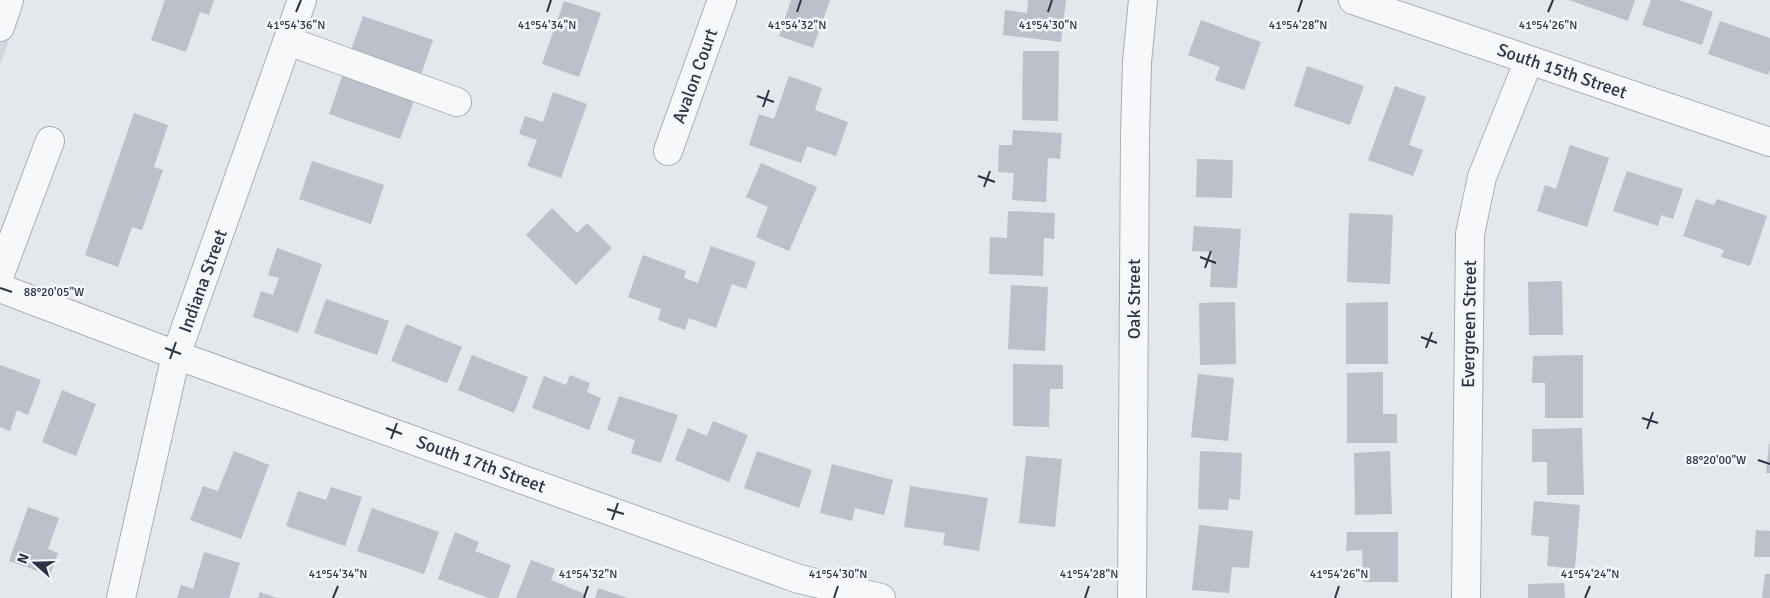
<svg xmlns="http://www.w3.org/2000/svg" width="1770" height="598" viewBox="0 0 1770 598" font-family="Signika,sans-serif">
  <rect width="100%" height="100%" fill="#e4e7ec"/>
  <!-- built -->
  <path fill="#d2d6de" d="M0 0H24L0 65Z"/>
  <!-- building -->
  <path fill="#bbc0ca" d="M165 0H214L209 15 200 12 186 52 151 40Z
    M791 0H830L813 48 779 36Z
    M1028 0H1066L1061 42 1003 35 1005 10 1027 13Z
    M1569 0H1635L1628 21Z
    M1651 0H1679L1713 12 1702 45 1642 25Z
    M564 1 601 13 579 77 542 64Z
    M363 16 433 40 420 78 350 53Z
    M1201 20 1261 42 1244 90 1215 80 1220 67 1188 55Z
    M1720 21 1770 38V69L1768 75 1708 54Z
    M1023 51H1059L1058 121 1022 120Z
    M1307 66 1364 86 1350 125 1294 106Z
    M342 76 414 101 400 139 329 114Z
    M789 76 822 88 815 110 848 122 836 156 807 146 801 163 749 145 759 114 774 119Z
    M1395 86 1426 97 1409 145 1423 150 1413 176 1368 160Z
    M553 92 587 104 561 178 527 166 537 140 519 134 525 116 543 122Z
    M134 113 168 125 154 167 163 170 142 230 132 227 118 267 85 255Z
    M1013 130 1062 133 1060 159 1048 158 1046 202 1012 200 1014 173 998 172 999 145H1012Z
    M1570 145 1609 158 1587 227 1537 211 1545 185 1556 189Z
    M1197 159 1233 160 1232 198 1196 197Z
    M312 161 384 185 371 224 299 199Z
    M761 163 817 187 789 251 756 237 768 207 746 197Z
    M1627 171 1683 189 1673 219 1661 215 1658 226 1613 211Z
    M1696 199 1714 205 1717 199 1767 216 1750 266 1721 257 1724 250 1683 236Z
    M552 208 577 233 587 223 612 248 576 285 526 235Z
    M1008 211 1055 213 1054 239 1044 238 1043 276 989 274 990 237 1007 238Z
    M1349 213 1393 215 1390 284 1347 282Z
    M1194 226 1241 229 1237 288 1210 287 1212 252 1192 251Z
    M711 246 756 262 746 289 732 284 716 328 689 318 685 330 658 320 661 309 628 297 643 255 686 271 684 278 698 283Z
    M277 248 322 264 298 333 253 317 261 291 273 295 279 278 268 275Z
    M1562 281 1563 335H1529L1528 282Z
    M1011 285 1048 287 1045 351 1008 349Z
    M326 299 389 321 377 355 314 333Z
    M1235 302 1236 364 1200 365 1199 303Z
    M1388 302V364H1346V303Z
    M406 324 462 347 447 383 391 361Z
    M472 355 528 377 514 413 458 390Z
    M1583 355V418H1545V383H1532L1533 356Z
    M1013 364 1063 365V389H1050L1049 427 1013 426Z
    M0 365 41 380 28 415 17 410 10 431 0 427Z
    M1383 372V414H1397V443H1347V373Z
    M1198 374 1234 378 1228 441 1191 437Z
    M570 375 590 383 587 392 601 398 589 430 532 408 544 376 566 385Z
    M62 390 96 404 76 456 42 442Z
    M619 396 678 415 661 463 631 453 635 440 607 430Z
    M713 421 748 435 729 482 675 460 688 428 707 436Z
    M1582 428 1584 495H1547V462H1532V429Z
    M1769 444H1770V473H1766Z
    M234 451 269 465 241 539 190 520 203 486 218 491Z
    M757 451 812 470 799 508 744 488Z
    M1200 451 1242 453 1240 500 1229 499 1228 510 1198 509Z
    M1390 451 1392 514 1355 515 1354 453Z
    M1026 456 1062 459 1055 527 1019 523Z
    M832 464 893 480 884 515 855 508 852 521 820 513Z
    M910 486 988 498 979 551 943 545 945 533 904 527Z
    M331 487 362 497 345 546 286 526 298 491 326 500Z
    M1534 501 1580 505 1575 569 1547 566 1549 537 1531 535Z
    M28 507 59 518 48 549 58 553 50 575 9 561Z
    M372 508 439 532 424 574 357 551Z
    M1199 525 1253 531 1249 568 1232 567 1229 593 1192 590Z
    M1756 530 1770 531V557H1754Z
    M455 532 479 542 475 551 511 565 498 598H488L438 579Z
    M1347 532H1398V582H1363L1362 550 1346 551Z
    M204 552 240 563 229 598H177L181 585 193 589Z
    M531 560 555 569 551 580 585 594 584 598H516Z
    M1765 574H1770V598H1762Z
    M1564 583 1565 598H1528V584Z
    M598 588 628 598H595Z
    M260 592 277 598H258Z"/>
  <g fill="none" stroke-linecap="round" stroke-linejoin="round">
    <defs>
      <path id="minor" d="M1353 0 1770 142
        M0 27 9 0
        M288 41 457 102
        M668 151 722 0
        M0 274 50 141
        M0 288 176 355 799 579 881 598
        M121 598 176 355 302 0
        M1132 598 1135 135 1137 62 1143 0
        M1466 598 1470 234 1482 177 1529 60"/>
    </defs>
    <!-- minor casing -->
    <use href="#minor" stroke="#a9aeb7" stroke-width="30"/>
    <!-- minor -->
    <use href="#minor" stroke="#f7f8fa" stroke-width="28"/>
  </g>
  <!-- ticks -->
  <path fill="none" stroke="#2b3445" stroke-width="2" d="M296 12 301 0M547 12 551 0M797 12 801 0M1048 12 1052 0M1298 12 1302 0M1548 12 1553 0M757 96 774 102M763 107 769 90M978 176 995 182M984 187 990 171M1200 257 1216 263M1205 268 1211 251M0 288 12 292M1421 337 1437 343M165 348 181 354M1426 348 1432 332M170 359 176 342M1642 418 1658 423M386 428 402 434M1647 429 1653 412M391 439 397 423M1758 460 1770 464M607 509 624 514M612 520 618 503M333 598 338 586M584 598 588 586M834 598 838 586M1085 598 1089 586M1335 598 1339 586M1585 598 1590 586"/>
  <g text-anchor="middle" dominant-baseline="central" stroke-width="5" stroke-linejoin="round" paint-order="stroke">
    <!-- street labels -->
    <g font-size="18" fill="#2b3445" stroke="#f4f6f9">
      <text transform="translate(1562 71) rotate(19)">South 15th Street</text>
      <text transform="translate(695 76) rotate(-70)">Avalon Court</text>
      <text transform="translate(203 281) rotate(-70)">Indiana Street</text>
      <text transform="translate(1134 299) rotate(-90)">Oak Street</text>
      <text transform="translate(1469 324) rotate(-89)">Evergreen Street</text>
      <text transform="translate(481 464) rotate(20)">South 17th Street</text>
    </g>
  </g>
  <g font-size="12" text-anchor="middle" fill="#2b3445" stroke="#f4f6f9" stroke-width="5" stroke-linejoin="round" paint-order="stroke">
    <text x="296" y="29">41°54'36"N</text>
    <text x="547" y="29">41°54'34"N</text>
    <text x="797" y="29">41°54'32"N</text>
    <text x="1048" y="29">41°54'30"N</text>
    <text x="1298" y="29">41°54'28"N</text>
    <text x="1548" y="29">41°54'26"N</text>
    <text x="54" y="296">88°20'05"W</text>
    <text x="1716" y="464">88°20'00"W</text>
    <text x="338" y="578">41°54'34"N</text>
    <text x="588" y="578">41°54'32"N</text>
    <text x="838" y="578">41°54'30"N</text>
    <text x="1089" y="578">41°54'28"N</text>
    <text x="1339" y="578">41°54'26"N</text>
    <text x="1590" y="578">41°54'24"N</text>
  </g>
  <!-- north arrow -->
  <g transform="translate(35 563) rotate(290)" stroke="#f4f6f9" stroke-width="4" paint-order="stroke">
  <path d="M0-4L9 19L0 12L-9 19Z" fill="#2b3445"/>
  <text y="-8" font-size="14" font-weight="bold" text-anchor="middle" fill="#2b3445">N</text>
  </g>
</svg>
